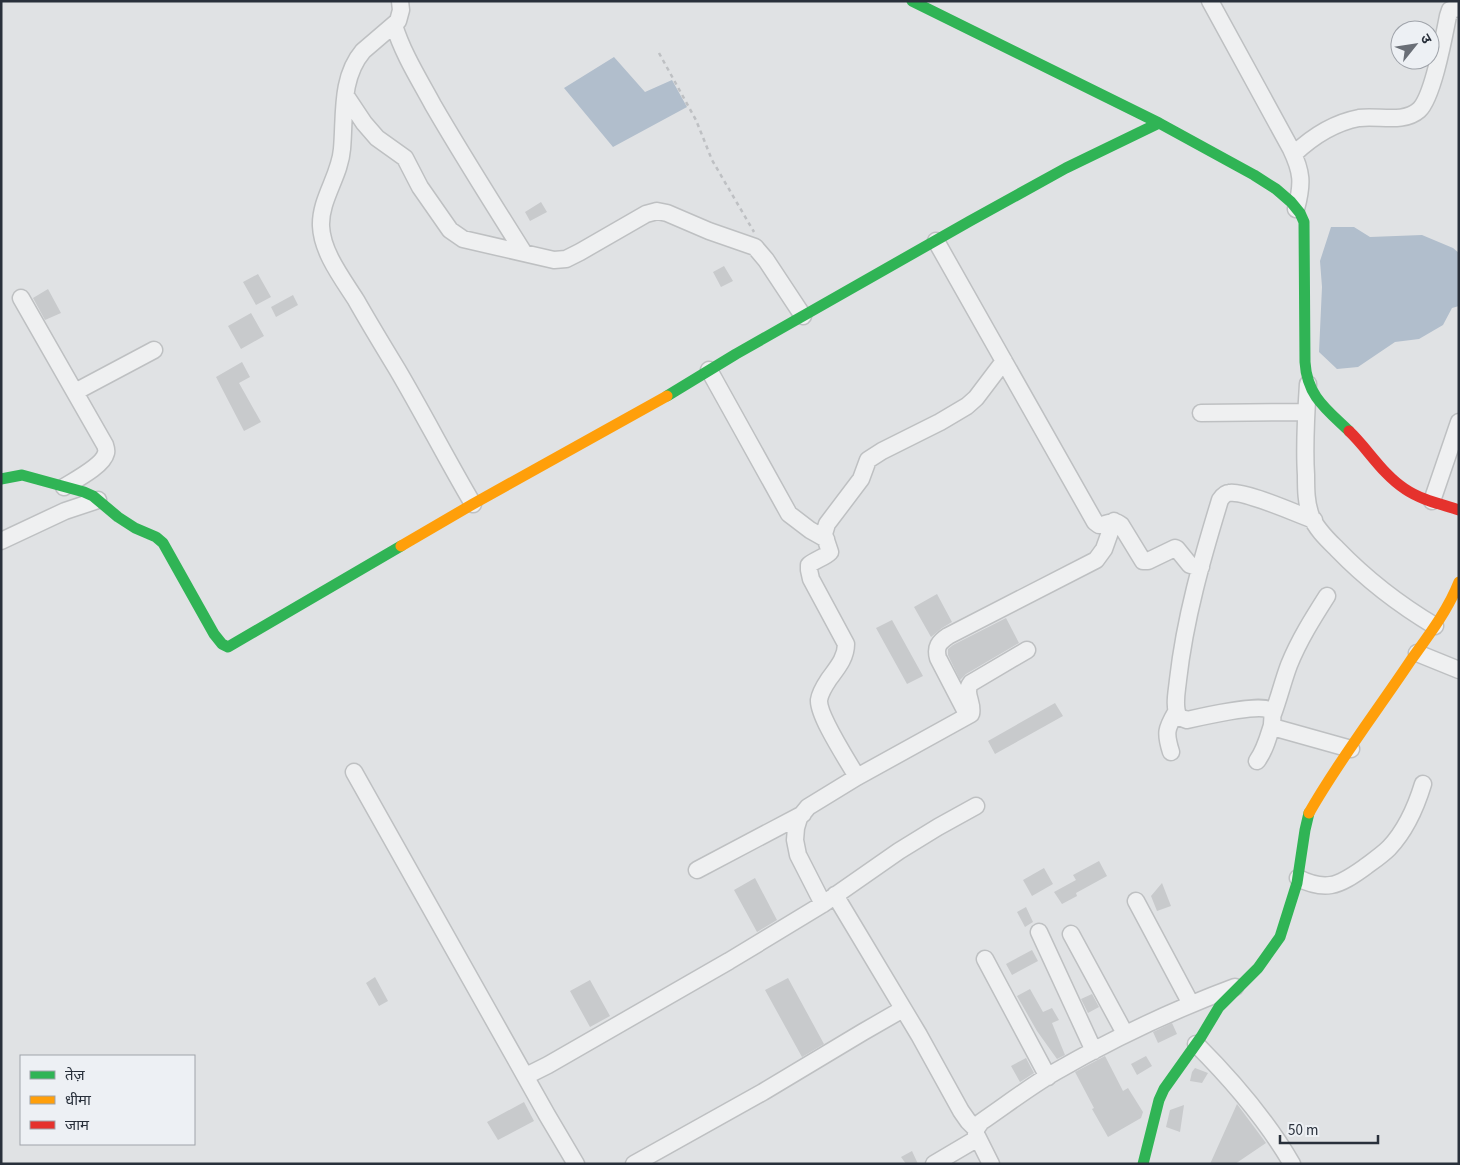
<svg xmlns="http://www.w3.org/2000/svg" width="1460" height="1165" viewBox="0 0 1460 1165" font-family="'Source Sans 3','Noto Sans Devanagari',sans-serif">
  <rect width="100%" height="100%" fill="#e0e2e4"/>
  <!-- water -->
  <path fill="#b1becc" d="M614 57 645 92 672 80 687 107 613 147 564 88Z
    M1331 227H1354L1370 237 1422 235 1453 248 1459 253V306L1452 308 1443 325 1419 339 1395 342 1358 367 1337 369 1319 352 1322 287 1320 261Z"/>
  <!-- building -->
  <path fill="#c8cacc" d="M541 202 547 212 530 221 525 212Z
    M724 266 733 281 721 287 713 272Z
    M258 274 271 297 256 305 243 282Z
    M48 289 61 313 45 320 33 298Z
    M293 295 298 305 276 317 271 307Z
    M251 313 264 336 241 349 228 326Z
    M242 362 250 377 239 383 261 422 244 431 216 377Z
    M937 594 952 622 942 628 931 637 914 607Z
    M1006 618 1019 643 966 674 960 680 948 655V649L953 645Z
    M892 620 923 676 907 684 876 628Z
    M1055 703 1063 716 995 754 988 741Z
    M1099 861 1107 876 1076 893 1077 896 1062 904 1054 892 1076 880 1073 875Z
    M1044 868 1053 884 1032 896 1023 880Z
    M755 878 777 920 757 932 734 890Z
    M1162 883 1171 906 1157 911 1151 896Z
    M1026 907 1033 922 1025 927 1017 912Z
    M1032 950 1038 961 1012 975 1006 964Z
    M375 977 388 1001 379 1006 366 983Z
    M788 978 824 1044 802 1057 765 990Z
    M590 980 610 1016 590 1027 570 991Z
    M1030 989 1043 1012 1052 1008 1059 1020 1052 1023 1065 1055 1057 1059 1037 1031 1017 996Z
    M1092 994 1099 1007 1088 1013 1081 999Z
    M1172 1023 1177 1034 1158 1043 1153 1032Z
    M1105 1056 1123 1091 1128 1088 1143 1112 1141 1118 1108 1137 1092 1109 1094 1108 1075 1072Z
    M1146 1056 1152 1066 1137 1075 1131 1064Z
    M1026 1058 1034 1073 1020 1082 1011 1066Z
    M1195 1068 1208 1073 1202 1083 1190 1081 1192 1072Z
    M524 1102 534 1121 498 1140 487 1122Z
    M1237 1104 1266 1143 1235 1164H1210Z
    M1184 1105 1180 1132 1166 1127 1170 1110Z
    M912 1151 918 1164H906L901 1157Z"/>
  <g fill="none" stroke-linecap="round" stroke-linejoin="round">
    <defs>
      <path id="street" d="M400 1 401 10 398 21 363 51C340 78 345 116 342 149 340 176 320 199 321 226 322 252 342 278 356 300 369 323 383 346 397 369 423 413 447 460 473 504
        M1210 1 1291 149C1302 172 1303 183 1296 209
        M394 25C403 54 419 79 433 105 462 155 493 204 524 253
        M346 96 364 123 377 138 405 158 420 187 450 230 463 239 554 260 566 259 580 252 646 214 657 211 667 213 709 231 755 247 766 260 803 316
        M1294 154C1313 136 1333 123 1359 118 1378 115 1403 124 1419 110 1433 97 1444 36 1448 16L1450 10 1459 8
        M936 241 1095 522 1099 525C1108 525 1113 518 1121 525L1143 561H1148L1175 548 1177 549 1190 565 1201 567
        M21 298 105 445C106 448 107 451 106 453 103 466 75 480 64 487
        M709 370 789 514 810 530 826 539
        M1308 384C1306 414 1304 445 1306 475 1306 489 1306 503 1311 516 1316 529 1328 540 1337 549 1367 580 1398 604 1435 626
        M75 392 154 350
        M1201 413 1306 412
        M1432 501 1459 422
        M1314 520C1297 514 1244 490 1229 493 1225 493 1222 497 1220 500 1202 559 1185 618 1178 680 1177 691 1173 707 1179 717L1187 720C1200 717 1261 703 1269 710 1274 714 1272 719 1272 725L1276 728 1351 749
        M1 541 65 511 98 500
        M1417 653 1459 670
        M965 710 938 658C935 647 939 642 948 636L1096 560 1104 549 1114 521
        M1273 714C1279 698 1283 681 1289 665 1299 640 1313 618 1327 596
        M1171 752C1165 733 1166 729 1176 712
        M1257 761C1265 750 1268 738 1272 725
        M354 772 547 1115 576 1164
        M857 777C848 761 818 716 819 700 820 693 825 685 829 679 837 668 846 658 846 644L811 579 809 570V565C816 559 824 558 830 552L824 534 827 524 861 479 868 460 882 451 940 422 967 406 976 398 1004 361
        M697 870 803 814
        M1298 878C1308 883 1319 887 1331 885 1343 883 1355 874 1365 867 1373 861 1382 855 1389 848 1406 830 1416 807 1423 784
        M835 895 919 1035 961 1111 968 1121 976 1129
        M1136 901 1191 1004
        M823 904 798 855 795 840 796 828 799 818 808 807 857 777 971 714C974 703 963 693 971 683L1027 650
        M1039 932 1094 1051
        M1071 934 1122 1028
        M985 959 1048 1077
        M1196 1044C1232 1080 1266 1119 1292 1164
        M526 1076 548 1065 729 961 823 904 899 851 938 827 976 806
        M634 1164 763 1092 863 1032 903 1009
        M934 1164 978 1138
        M991 1164 976 1134V1129L981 1122C1006 1105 1029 1087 1055 1072 1112 1039 1173 1010 1235 987"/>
    </defs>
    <!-- street casing -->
    <use href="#street" stroke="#bec0c2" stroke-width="19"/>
    <!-- path -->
    <path stroke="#bec0c3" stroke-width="2.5" stroke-dasharray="4 4" stroke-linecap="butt" d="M659 53 696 120 712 160 754 232"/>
    <!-- street -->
    <use href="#street" stroke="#eff0f1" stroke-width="16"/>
    <!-- fast -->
    <path stroke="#30b455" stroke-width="11" d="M912 1 1159 123 1254 175 1276 189 1291 202 1300 213 1304 222 1305 362C1307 396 1326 409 1349 431
      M667 396 736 354 970 221 1066 168 1159 123
      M1 479 22 475 84 492 93 496 118 517 135 528 156 537 163 543 214 634 222 644 228 647 401 546
      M1143 1164 1159 1100 1164 1089 1201 1037 1219 1007 1258 968 1280 937 1297 883 1305 830 1309 813"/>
    <!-- slow -->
    <path stroke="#ff9f0a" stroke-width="11" d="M401 546 473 504 667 396
      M1309 813C1339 760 1377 711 1411 660 1429 635 1448 610 1459 582"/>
    <!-- jam -->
    <path stroke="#e5322d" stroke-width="11" d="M1349 431C1368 449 1382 474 1405 489 1421 500 1441 504 1459 510"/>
  </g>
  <!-- border -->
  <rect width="1460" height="1165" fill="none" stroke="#29303b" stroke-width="5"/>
  <!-- legend -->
  <rect x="20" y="1055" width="175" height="90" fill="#edf0f4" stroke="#9fa3aa"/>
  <rect x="30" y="1071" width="25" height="8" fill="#30b455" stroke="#9fa3aa"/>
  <text x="65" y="1080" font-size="15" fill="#29303b">तेज़</text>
  <rect x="30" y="1096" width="25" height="8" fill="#ff9f0a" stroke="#9fa3aa"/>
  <text x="65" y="1105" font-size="15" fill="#29303b">धीमा</text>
  <rect x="30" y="1121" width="25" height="8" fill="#e5322d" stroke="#9fa3aa"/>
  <text x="65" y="1130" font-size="15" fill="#29303b">जाम</text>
  <!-- north arrow -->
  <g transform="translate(1415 45) rotate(60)"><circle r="24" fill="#edf0f4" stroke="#9fa3aa"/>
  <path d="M0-4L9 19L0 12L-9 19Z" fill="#696e76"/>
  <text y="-8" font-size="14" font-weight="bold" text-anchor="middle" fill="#29303b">उ</text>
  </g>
  <!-- scale -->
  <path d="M1280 1135v8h98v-8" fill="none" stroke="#29303b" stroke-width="2.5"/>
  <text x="1288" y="1135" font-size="15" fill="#29303b" stroke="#edf0f4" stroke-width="4" paint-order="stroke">50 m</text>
</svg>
